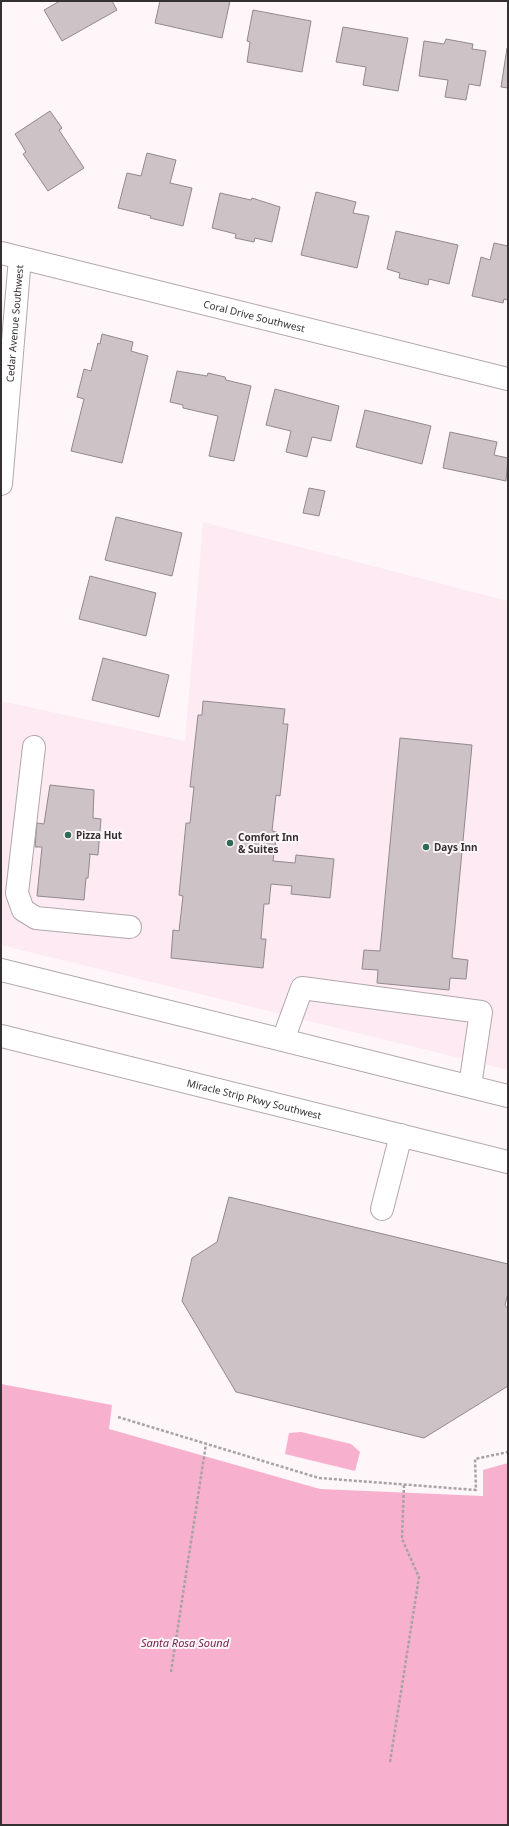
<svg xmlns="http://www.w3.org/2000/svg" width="509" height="1826" viewBox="0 0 509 1826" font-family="'Noto Sans',sans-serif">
  <rect width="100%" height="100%" fill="#fff6f9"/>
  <!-- built -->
  <path fill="#fdeaf2" d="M203 522 508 601V1070L1 945V701L185 741Z"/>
  <!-- water -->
  <path fill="#f8b0cf" d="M1 1384 112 1405 109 1429 320 1489 483 1496V1470L508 1463V1825H1Z
    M301 1432 351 1444 360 1452 355 1471 285 1454 289 1433Z"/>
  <!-- building -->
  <path fill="#cdc3c7" stroke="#92898d" d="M60 1H112L117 10 62 41 44 10Z
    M160 1H230L222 38 155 23Z
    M253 10 311 21 302 72 247 62 250 42 247 41Z
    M343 27 408 38 398 91 363 85 366 67 336 62Z
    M446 39 473 44 472 49 486 51 480 86 469 84 466 100 445 97 448 80 419 76 424 41 444 44Z
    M507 48H508V88L501 87Z
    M50 111 62 128 59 130 84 168 48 191 23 154 26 152 15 134Z
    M147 153 176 160 170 183 192 188 183 226 150 218 151 216 118 208 127 173 141 176Z
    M316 192 356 202 353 213 369 216 357 268 301 255Z
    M220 193 251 200 252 198 280 207 272 242 255 238 254 242 235 238 236 234 212 228Z
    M396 231 458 245 449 284 429 279 428 285 399 278 400 273 387 269Z
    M494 243 508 246V300L504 299 503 303 472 296 481 257 490 260Z
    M102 334 133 342 131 351 148 356 122 463 71 451 84 399 77 397 84 369 91 371 98 343 100 344Z
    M177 371 207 376 208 373 225 377 226 380 251 386 234 461 209 456 218 416 183 408V405L170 402Z
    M275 389 339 406 331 441 312 437 307 457 286 452 291 431 266 425Z
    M365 410 431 426 422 464 356 447Z
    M450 432 497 442 494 455 508 458 506 481 443 468Z
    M309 488 325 491 319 516 303 513Z
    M116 517 182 533 172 576 105 560Z
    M90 576 156 593 146 636 79 619Z
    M103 658 169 675 159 717 92 700Z
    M203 701 285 709 283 724H288L280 796 276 795 272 831 277 832 273 861 295 863 296 855 334 859 330 898 291 894 292 886 271 884 269 904H264L261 939H266L263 968 171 958 173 930 179 931 183 896 179 895 186 823H190L194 787H190L198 715H202Z
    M400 738 472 745 452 958 468 960 466 979 450 978 449 990 377 983 378 970 362 969 364 950 380 951Z
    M50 785 94 790 93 818 101 819 98 855 89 854 90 855 88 878H86L84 900 37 896 42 847H35L37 823 44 824Z
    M229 1197 508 1264V1293L505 1305 508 1309V1386L424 1438 236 1392 182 1301 192 1258 217 1242Z"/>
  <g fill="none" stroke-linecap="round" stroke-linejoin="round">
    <defs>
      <g id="minor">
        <path id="s1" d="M1 253 508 379"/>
        <path id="s2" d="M1 484 20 258"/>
        <path d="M34 747 17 893 23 910 36 918 130 927"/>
        <path d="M283 1040 302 988 481 1012 470 1086"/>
        <path d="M382 1209 401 1135"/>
      </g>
      <g id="highway">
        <path d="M1 970 508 1096"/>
        <path id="s3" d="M1 1036 508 1162"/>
      </g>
    </defs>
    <!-- minor casing -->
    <use href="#minor" stroke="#b1a7ab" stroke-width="24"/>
    <!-- highway casing -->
    <use href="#highway" stroke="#b1a7ab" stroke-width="24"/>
    <!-- path -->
    <path stroke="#a9a2a5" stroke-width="2.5" stroke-dasharray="3 2" stroke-linecap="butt" d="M118 1417 319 1478 476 1490 475 1459 508 1452
      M171 1672 206 1444
      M390 1762 419 1577 402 1539 404 1484"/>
    <!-- minor -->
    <use href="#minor" stroke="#fff" stroke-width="22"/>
    <!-- highway -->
    <use href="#highway" stroke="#fff" stroke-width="22"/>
  </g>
  <!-- markers -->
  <g fill="#2d6b58" stroke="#fff6f9" stroke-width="1.5">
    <circle cx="68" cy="835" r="4"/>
    <circle cx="230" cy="843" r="4"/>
    <circle cx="426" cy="847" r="4"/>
  </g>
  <g text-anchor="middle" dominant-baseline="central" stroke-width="4" stroke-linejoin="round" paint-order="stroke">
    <!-- street labels -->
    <g font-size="10" fill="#353133" stroke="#fff6f9">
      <text stroke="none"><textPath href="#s1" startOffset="261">Coral Drive Southwest</textPath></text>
      <text stroke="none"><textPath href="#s2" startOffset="161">Cedar Avenue Southwest</textPath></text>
      <text stroke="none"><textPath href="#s3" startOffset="261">Miracle Strip Pkwy Southwest</textPath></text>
    </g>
    <!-- poi labels -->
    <g font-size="10" font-weight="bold" fill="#353133" stroke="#fff6f9" text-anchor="start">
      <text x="76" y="835">Pizza Hut</text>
      <text x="238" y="837">Comfort Inn<tspan x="238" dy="12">&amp; Suites</tspan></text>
      <text x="434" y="847">Days Inn</text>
    </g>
    <!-- water labels -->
    <g font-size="11" font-style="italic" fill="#74234d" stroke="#fff6f9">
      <text x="185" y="1642">Santa Rosa Sound</text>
    </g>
  </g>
  <!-- border -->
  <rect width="509" height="1826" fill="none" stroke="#353133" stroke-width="4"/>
</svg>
